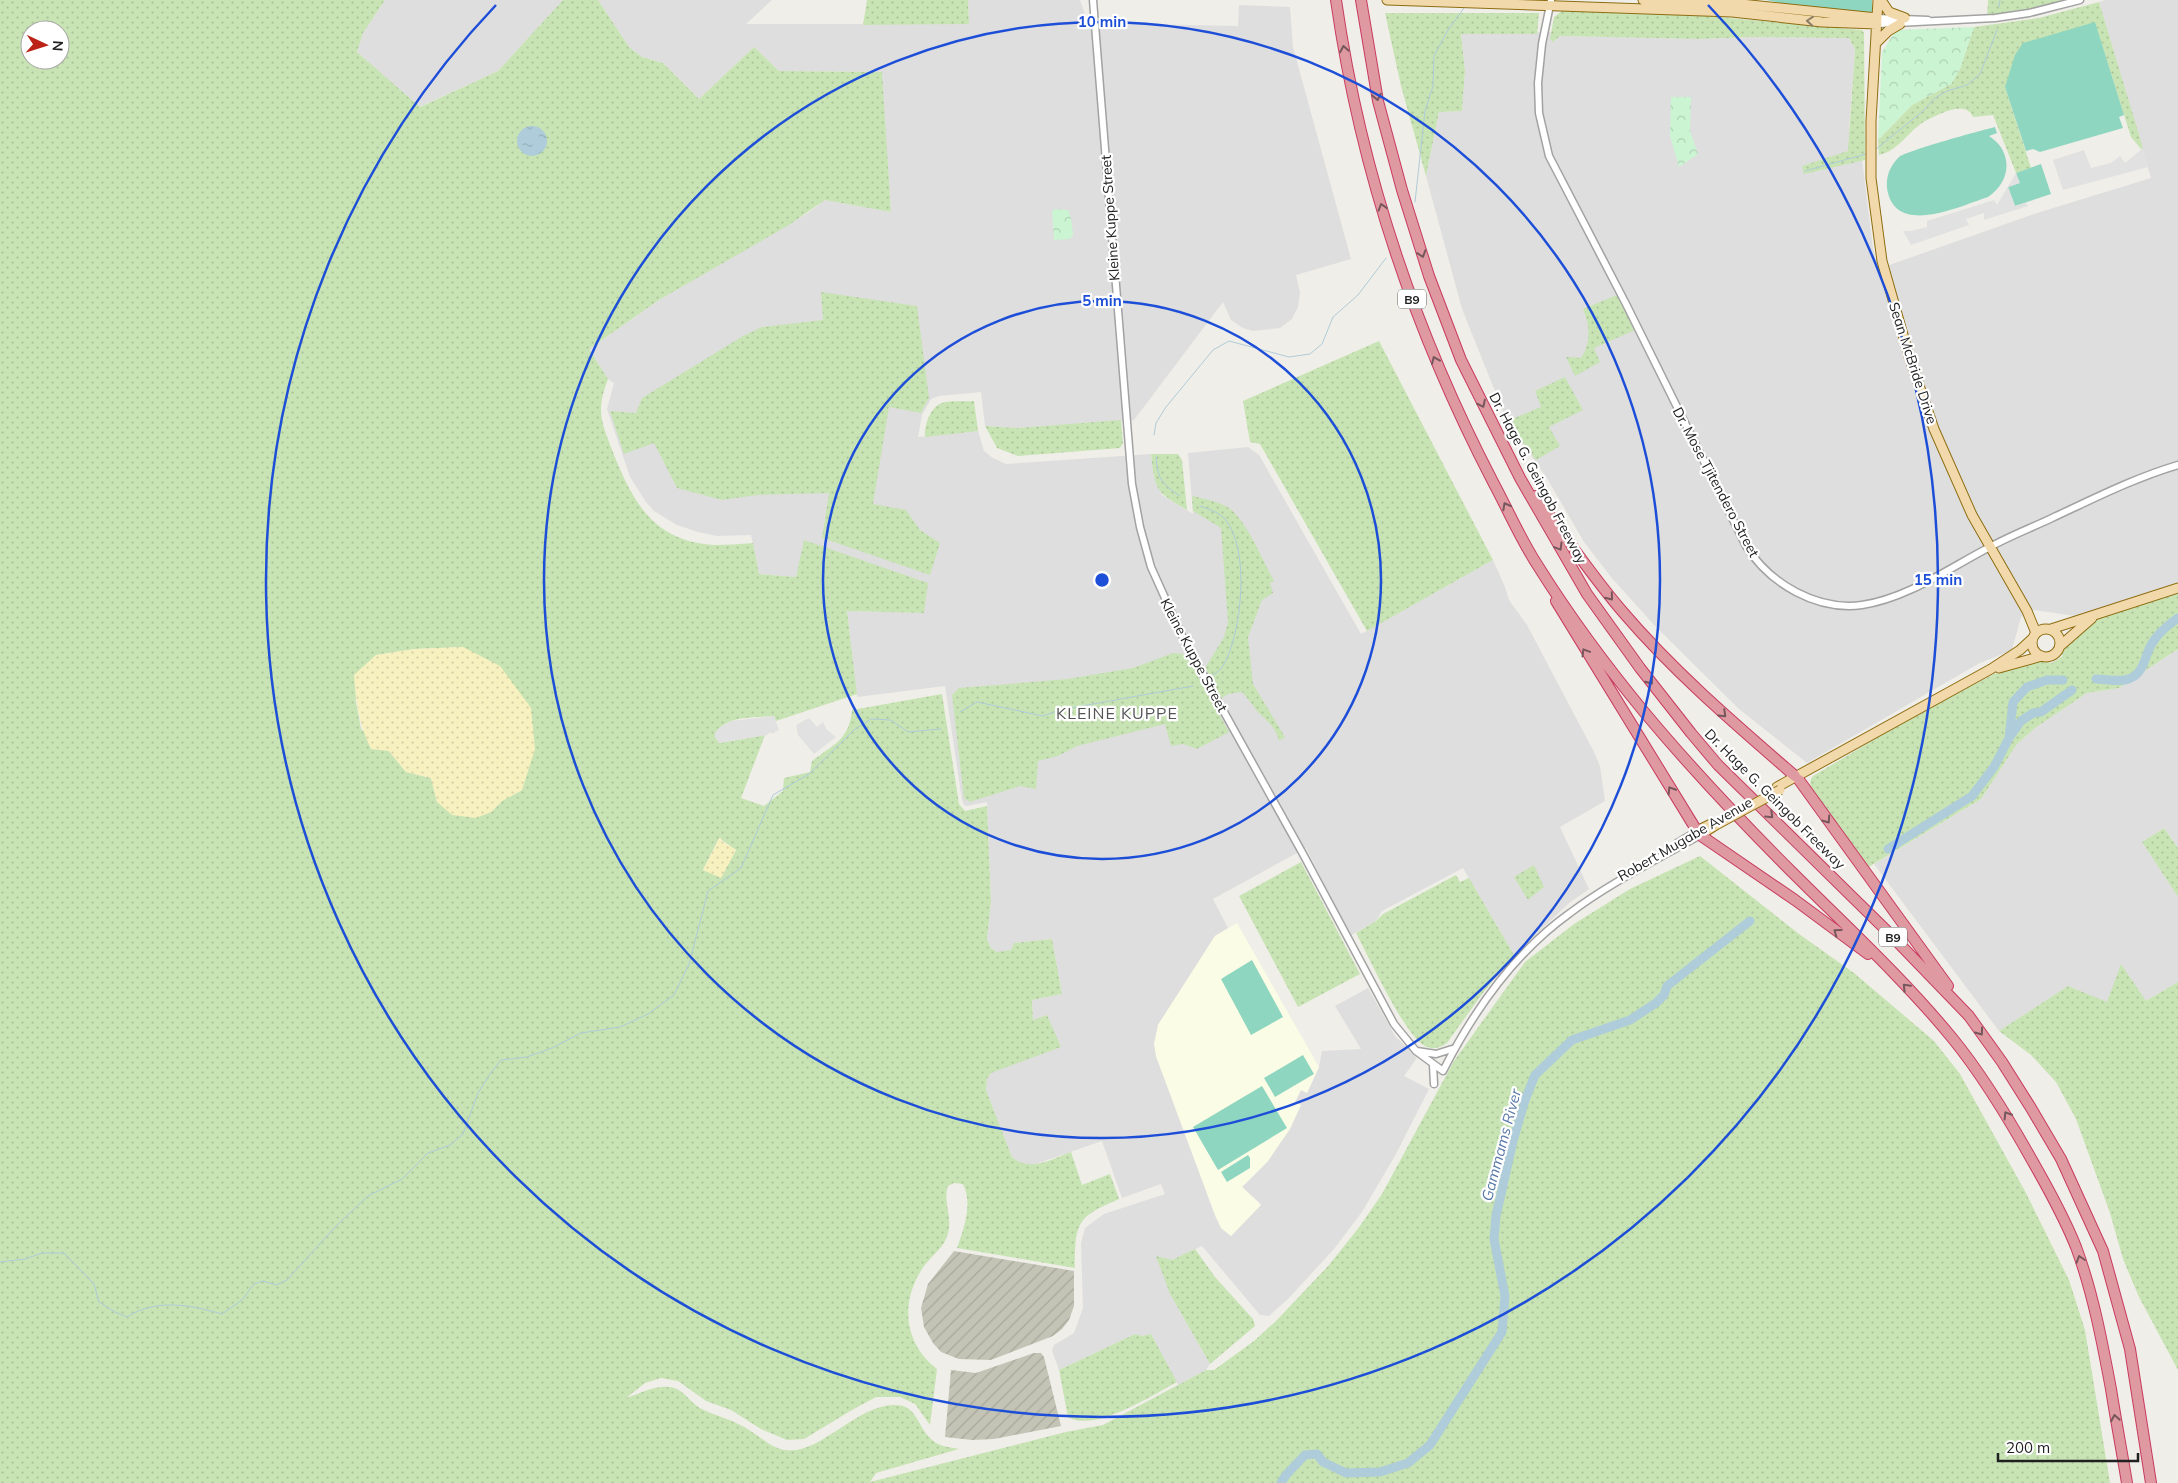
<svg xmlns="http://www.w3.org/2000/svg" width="2178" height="1483" viewBox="0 0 2178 1483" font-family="Mulish,sans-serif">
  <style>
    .residential { fill: #dfdede }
    .education { fill: #fafce5 }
    .construction { fill: url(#construction-furrows) }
    .grass { fill: url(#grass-dots); fill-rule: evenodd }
    .sand { fill: url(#sand-dots) }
    .park { fill: url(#park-crowns) }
    .pitch { fill: #8fd6c0 }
    .parking { fill: #e1e1e1 }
    .water { fill: url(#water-ripples) }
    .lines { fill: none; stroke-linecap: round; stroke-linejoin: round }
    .stream { stroke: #aeccd9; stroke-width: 1 }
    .river { stroke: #aeccd9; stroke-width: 9 }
    .minor-casing { stroke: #a2a2a2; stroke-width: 9 }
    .major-casing { stroke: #8d6d11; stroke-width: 11 }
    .highway-casing { stroke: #c93b60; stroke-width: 12 }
    .minor { stroke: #fff; stroke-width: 6 }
    .major { stroke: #f2d9ab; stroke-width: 9 }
    .highway { stroke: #de99a1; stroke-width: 10 }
    .major-bridge-casing { stroke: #8d6d11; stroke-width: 11; stroke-linecap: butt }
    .major-bridge { stroke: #f2d9ab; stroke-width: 9 }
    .oneway { stroke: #8a7d66 }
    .oneway2 { stroke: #76575b }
    .ring { fill: none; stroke: #1d4ed8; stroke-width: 2.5 }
    .labels { text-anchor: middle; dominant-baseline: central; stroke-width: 4.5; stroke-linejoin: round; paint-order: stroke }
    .shield { fill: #fff; stroke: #646464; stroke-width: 1 }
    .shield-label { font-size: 12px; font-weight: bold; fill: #212121 }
    .street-label { font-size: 14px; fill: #212121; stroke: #fff }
    .water-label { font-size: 15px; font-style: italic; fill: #5778a7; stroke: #fff }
    .quarter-label { font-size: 16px; letter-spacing: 1px; fill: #545454; stroke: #fff }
    .centre { fill: #1d4ed8; stroke: #fff; stroke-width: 2.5 }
    .ring-label { font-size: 15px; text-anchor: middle; font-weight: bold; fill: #1d4ed8; stroke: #fff; stroke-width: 4.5; stroke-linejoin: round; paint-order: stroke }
  </style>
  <defs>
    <pattern id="construction-furrows" width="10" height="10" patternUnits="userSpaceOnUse" patternTransform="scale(1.25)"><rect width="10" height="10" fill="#c3c4b5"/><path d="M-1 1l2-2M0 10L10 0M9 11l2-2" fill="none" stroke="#a7a89b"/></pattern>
    <pattern id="grass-dots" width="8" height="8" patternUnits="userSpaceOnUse" patternTransform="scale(1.25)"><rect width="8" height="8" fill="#c8e4b4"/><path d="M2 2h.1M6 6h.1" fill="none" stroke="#acc39a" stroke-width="1.8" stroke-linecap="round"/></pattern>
    <pattern id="sand-dots" width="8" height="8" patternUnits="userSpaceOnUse" patternTransform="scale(1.25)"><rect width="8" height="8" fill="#f7f0bf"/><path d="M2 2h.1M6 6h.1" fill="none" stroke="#d3cea4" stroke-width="1.8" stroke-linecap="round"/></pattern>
    <pattern id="park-crowns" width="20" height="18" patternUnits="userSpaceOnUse" patternTransform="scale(1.25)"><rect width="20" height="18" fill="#cbf4d2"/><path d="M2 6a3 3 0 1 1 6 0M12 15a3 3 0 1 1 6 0" fill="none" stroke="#aed1b4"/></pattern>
    <pattern id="water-ripples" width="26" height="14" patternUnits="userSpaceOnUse" patternTransform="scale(1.25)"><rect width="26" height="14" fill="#aeccd9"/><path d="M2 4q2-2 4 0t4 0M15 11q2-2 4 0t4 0" fill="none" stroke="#95afba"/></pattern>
  </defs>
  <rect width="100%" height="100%" fill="#f0eee8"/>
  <path class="residential" d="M385,0H563L498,71L419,107L357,52L363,33Z
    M598,0H772L746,24H969L968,0H1080L1088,23L1238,26L1239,5L1290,7L1293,47L1351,259L1296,275L1300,293L1298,307L1292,319L1280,328L1253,331L1243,328L1231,320L1223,302L1134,420L1017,428L985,426L981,392L939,396L931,399L922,415L918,437L978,431L984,451L993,458L1006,464L1151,454L1154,477L1162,495L1193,514L1188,453L1248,447L1259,455L1361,634L1493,560L1505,587L1509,600L1527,625L1594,752L1600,766L1605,801L1560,827L1589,889L1569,903L1514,955L1463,868L1382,911L1376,921L1350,936L1306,848L1213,899L1228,928L1215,936L1158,1025L1156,1056L1215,1215L1221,1228L1231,1236L1261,1204L1242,1187L1268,1161L1301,1105L1295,1102L1301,1090L1307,1093L1319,1067L1322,1051L1361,1049L1335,1006L1368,988L1395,1036L1417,1058L1404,1076L1429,1089L1396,1154L1362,1212L1334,1249L1288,1299L1269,1316L1260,1315L1202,1246L1172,1260L1170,1294L1210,1364L1206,1370L1178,1385L1151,1334L1142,1336L1135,1334L1059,1370L1052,1351L1054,1345L1074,1333L1083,1308L1081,1243L1085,1228L1104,1214L1165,1194L1161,1184L1122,1198L1102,1141L1030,1166L1019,1164L1012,1157L986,1090L987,1079L991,1073L998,1069L1061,1047L1033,1021L1032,1000L1062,994L1052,939L1014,943L1011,950L1005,952H997L991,948L987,939L991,901L987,802L967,806L964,805L962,800L945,686L857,697L847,611L924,613L805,541L796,577L759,574L751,535L717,536L698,532L677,525L654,511L646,502L630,477L607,409L614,383L608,379L589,349L659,300L808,213L825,200L891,212L881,72L779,71L754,47L699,99L663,63L642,57L629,47Z
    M2105,0H2178V582L2076,616L2034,610L2021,617L2012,650L1978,664L1807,763L1739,709L1654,625L1611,577L1584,542L1548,480L1507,421L1462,309L1426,176L1439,112L1462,111L1465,71L1461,34L1552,32L1551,39L1553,42L1560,36L1700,39L1750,37L1849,38L1855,49L1849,130L1861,151L1873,249L1878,269L2037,213L2151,178L2099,2Z
    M2178,649V848L2164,828L2142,842L2178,897V982L2146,1001L2107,1003L2068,986L1999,1031L1874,864L1981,799L2017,744L2035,728L2087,693L2119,688Z"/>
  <path class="education" d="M1237,923L1319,1067L1307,1093L1301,1090L1295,1102L1301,1105L1290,1129L1268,1161L1242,1187L1261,1205L1231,1236L1221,1228L1215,1215L1156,1056L1154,1044L1158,1025L1215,936Z"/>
  <path class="construction" d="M954,1251L1074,1271V1306L1069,1320L1062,1329L1053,1336L991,1360L959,1359L941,1352L933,1343L924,1327L921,1308L928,1284Z
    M1034,1353H1041L1044,1357L1061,1426L994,1439L972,1440L945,1437L951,1370L976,1373Z"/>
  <path class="grass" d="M0,0H385L363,33L357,52L420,107L498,71L563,0H598L629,47L642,57L663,63L699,99L754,47L779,71L882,72L891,212L825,200L789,225L659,300L589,349L608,379C595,413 602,423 614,455C634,504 655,542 715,545C727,545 740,544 753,543L759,574L796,577L804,540L928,583L924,613L847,611L857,694L776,721L774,716C753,718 728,715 715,733L719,743L765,735L741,798L764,806L783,791L784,778L810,772L812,761C834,744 849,740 852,710L942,694L959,804L965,811L987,806L991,901L987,939L991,948L997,952L1011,950L1014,943L1052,939L1062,994L1032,1000L1033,1020L1047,1015L1061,1047L991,1073L987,1079L986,1090L1012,1157C1030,1173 1051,1159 1071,1152L1082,1185L1110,1174L1119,1199C1077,1217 1075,1222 1075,1268L957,1248C964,1228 973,1204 963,1184L954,1183L948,1186C942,1203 955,1219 946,1239C941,1250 929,1258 922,1269C900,1303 904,1344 937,1369L930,1425L915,1404L900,1397H876L852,1410L804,1439L787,1440L761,1429L731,1410L706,1401L678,1381L661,1378L645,1383L626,1398C641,1393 661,1382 677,1389C687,1394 693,1406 704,1410C719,1417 734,1420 749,1430C759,1436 772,1448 785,1450C819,1456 857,1404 895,1405C916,1405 917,1424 929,1437C937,1446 947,1447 959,1449L876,1473L870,1482L1066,1432L1103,1425L1206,1370H1214L1254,1341L1277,1320L1329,1265L1360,1226L1382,1194L1454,1061L1525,962L1574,924L1630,889L1700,856L1799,934L1854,973L1934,1041L1960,1074L2026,1193L2069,1280L2085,1330L2110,1483H0ZM30,30H60V60H30ZM463,647L522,790L502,801L491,812L437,802L431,778L406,772L389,751L361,729L356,702L355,675L376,655L415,649ZM719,838L736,850L721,877L703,870Z
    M867,0H968L969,24L863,25Z
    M1988,0H2076L1987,19Z
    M2099,2L2143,148L2141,149L2131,137L2095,23L2005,87L2031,168L2016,173L1993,115L1973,117C1966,99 1937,115 1925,121C1908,131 1899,151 1879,155L1878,140L1912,105L1951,84L1960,69L1974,27L2039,18Z
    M1562,11L1707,16L1862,30L1864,33L1865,160L1804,174L1802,166L1848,151L1855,49L1849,38L1750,37L1700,39L1560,36L1553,42L1550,39L1554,17Z
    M1385,13H1539L1537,34H1461L1465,71L1462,111L1439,112L1426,176L1401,86Z
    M821,292L917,306L929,398L921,413L889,407L873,504L906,510L920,530L940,543L930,575L822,538L829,493L757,495L722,500L677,488L654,443L624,454L610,411L636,413L642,398L743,336L762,327L823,320Z
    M1617,295L1635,330L1594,348L1600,362L1575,376L1566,357L1581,358C1591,343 1590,325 1583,309Z
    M1379,341L1493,560L1367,631L1260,444L1250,442L1243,401Z
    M1565,377L1583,410L1549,427L1560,446L1536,460L1507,421L1541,407L1535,391Z
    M974,401L978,431L925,437C924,426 930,407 942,403C951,400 964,402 974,401Z
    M1121,420L1123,443L1120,448L1018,456L997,448L985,426L1017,428Z
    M1178,454L1182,460L1187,510C1156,492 1155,491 1151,454Z
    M1192,496C1205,499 1217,501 1229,508C1247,521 1263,561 1274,581L1270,583L1273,593L1262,600L1248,637L1253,684L1285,737L1279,741C1275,725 1267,722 1257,711C1252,705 1248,698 1242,692L1228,694L1221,699L1205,668L1224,637L1228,622L1221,528L1193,511Z
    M2178,588V649L2119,688L2087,693L2035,728L2017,744L1981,799L1867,868L1814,794C1811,788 1808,782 1813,776L1904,722L1994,674L2024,665L2042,661L2052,663L2063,656L2058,651L2060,646L2096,614Z
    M1173,653L1183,654L1190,662L1229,732L1197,749L1183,744L1171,746L1165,724L1077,746L1058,756L1038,761L1036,789L1020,786L970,802L964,798L952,695L959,688L1068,679L1133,668Z
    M2164,828L2178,848V897L2142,842Z
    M1301,862L1360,974L1298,1007L1239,896Z
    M1534,865L1544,887L1528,900L1514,877Z
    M1456,875L1460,882L1469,878L1514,955L1482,994L1447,1043C1440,1048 1433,1050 1425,1046C1404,1035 1369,957 1356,933L1376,921L1383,914Z
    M2121,964L2146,1001L2178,982V1370L2139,1297L2123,1259L2110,1213L2076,1119L2056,1082L2031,1055L1999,1031L2068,986L2107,1002Z
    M1195,1249L1215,1277L1253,1319L1255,1326L1210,1364L1170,1294L1156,1256L1172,1260Z
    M1135,1334L1142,1336L1151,1334L1177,1382C1153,1395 1094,1433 1068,1417L1059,1370Z"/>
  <path class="sand" d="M463,647L500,666L531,708L535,749L522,790L502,801L491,812L476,818L452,815L437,802L431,778L406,772L389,751L371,749C359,725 356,702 354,675L376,655L415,649Z
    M720,837L722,841L736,850L721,878L703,870Z"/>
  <path class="park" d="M1974,27L1960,69L1951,84L1912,105L1878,140L1882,52L1896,30Z
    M1671,97H1691L1690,131L1698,154L1679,167L1670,136Z
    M1055,209L1068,210L1071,218L1073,235L1070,239L1054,240L1052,211Z"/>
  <path class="pitch" d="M1766,0H1872V13L1826,12Z
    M2095,22L2124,115L2119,117L2123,128L2040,152L2033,149L2026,151L2005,87L2015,55L2023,43Z
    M1995,127L1997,133L1989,136C2013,151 2012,181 1988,197C1960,206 1894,238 1887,188C1886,176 1890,166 1899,157C1909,150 1979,131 1995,127Z
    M2041,164L2051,194L2015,206L2008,187L2019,183L2016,173Z
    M1252,960L1283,1017L1251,1035L1221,979Z
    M1303,1055L1314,1074L1275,1097L1264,1078Z
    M1262,1086L1287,1128L1218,1170L1193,1127Z
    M1248,1155L1250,1158V1168L1227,1182L1221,1172Z"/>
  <path class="parking" d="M2143,148L2148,167L2063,190L2053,160L2084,150L2091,168L2111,163L2120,156L2125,163Z
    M2016,173L2020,183L2008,187L2015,206L2026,203L2028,206L1984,220V213L1966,219L1969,225L1911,245L1903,231H1911L1927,227V221L1994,200L1997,205Z
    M774,716L779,730L772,734L770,732L767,735L719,743L715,737V733L719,728L731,721Z
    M809,718L817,727L823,722L827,730L836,737L814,754L798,735L796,725Z"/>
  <path class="water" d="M517 141a15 15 0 1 1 30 0a15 15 0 1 1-30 0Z"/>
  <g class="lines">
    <path class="stream" d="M1999,7L2000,0
      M1875,150L1923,111L1935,98L1947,91L1967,85L1980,74L1997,30
      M1805,171L1866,154
      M1415,202L1425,111L1433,86L1434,56L1448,30L1464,8
      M1154,435L1156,423L1166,407L1213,350L1229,341L1289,357L1310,354L1322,344L1333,317L1358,295L1386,258
      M1156,457C1158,480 1161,483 1180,496
      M1200,506C1208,509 1218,512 1224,518C1251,547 1242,634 1223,666C1221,670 1215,673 1212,676
      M960,712L977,702L1043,716L1060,710L1193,686
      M0,1262L25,1259L42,1253H64L94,1284L99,1302L115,1312L127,1317C157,1298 190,1305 222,1314L242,1300L254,1284L263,1281L276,1285L287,1280L336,1226L368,1196L402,1179L428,1153L450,1145L463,1134L478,1093L490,1074L501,1060L527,1057L552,1048L581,1033L620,1027L648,1014L674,995L689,964L708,891L741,868L773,795L809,774L854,730L871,719L891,720L908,732L941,729"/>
    <path class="river" d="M2096,679C2106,679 2121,683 2131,678C2144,672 2145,656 2151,645C2157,634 2168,625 2178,618
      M2009,738L2021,721L2033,713L2041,712L2072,690
      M1888,849L1972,796L1994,767L2009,738L2013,702L2027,687L2047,680H2063
      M1281,1483L1286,1475L1305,1455L1317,1454L1323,1462L1346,1473L1380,1472L1408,1463L1430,1445L1502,1332L1505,1296L1494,1239L1496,1216L1513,1141L1525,1100L1535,1075L1572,1040L1630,1020L1656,1003L1664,995L1667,986L1750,921"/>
    <g class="minor-casing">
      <path id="minor" d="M1093,0L1132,484L1140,527L1151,567L1184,640L1303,854L1394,1024L1416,1051L1443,1071C1474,1010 1514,953 1570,913C1610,883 1656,860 1700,835
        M1551,0L1542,44L1538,83L1539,113L1549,156L1626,304L1746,546C1770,584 1817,611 1862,605C1908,598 1949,568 1990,547C2010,536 2031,528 2052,518C2093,499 2134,478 2178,465
        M1877,18L1928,20
        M1877,24L1995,18L2029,13L2080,0
        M1677,843L1697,831
        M1417,1051L1436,1054L1452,1049
        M1433,1065L1434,1084"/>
    </g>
    <g class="major-casing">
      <path id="major" d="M1387,0L1732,12L1822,22L1877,24
        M1643,0L1731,3L1877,18
        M1878,0L1871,121V178L1882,261L1909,356L1934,429L1972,515L2027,611L2036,633
        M1881,0L1889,12L1905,18
        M1876,43L1888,31L1900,24
        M2032 643a14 14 0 1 1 28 0a14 14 0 1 1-28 0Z
        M2051,629L2178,588
        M2060,646L2092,618
        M1999,668L2042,656
        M1777,787L1991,669L2020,650L2033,638
        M1713,823L1697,831L1700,835L1714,826"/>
    </g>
    <g class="highway-casing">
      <path id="highway" d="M1336,0C1360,168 1415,332 1493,482C1508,510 1521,540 1538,566C1570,617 1607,667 1645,713C1691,768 1740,820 1791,871C1846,926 1904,979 1953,1039C1984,1077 2009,1119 2033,1162C2049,1190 2064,1217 2076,1247C2093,1293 2102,1341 2111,1389C2116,1421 2122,1452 2127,1483
        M1361,0L1378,101L1402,190L1429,276L1461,360L1520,478L1587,594L1640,668L1691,733L1718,765L1887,931L1969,1016L2002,1062L2031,1108L2061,1159L2103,1251L2130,1349L2151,1483
        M1536,496C1564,535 1591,575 1622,611C1674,672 1735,724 1795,776
        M1556,601L1697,831
        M1799,780L1948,986
        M1700,835L1795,900L1868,954"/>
    </g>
    <use href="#minor" class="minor"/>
    <use href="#major" class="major"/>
    <use href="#highway" class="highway"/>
    <g class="major-bridge-casing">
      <path id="major-bridge" d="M1714,826L1780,790"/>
    </g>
    <use href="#major-bridge" class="major-bridge"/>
  </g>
  <defs><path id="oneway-chevron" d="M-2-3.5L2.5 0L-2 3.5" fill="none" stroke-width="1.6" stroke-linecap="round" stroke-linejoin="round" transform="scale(1.25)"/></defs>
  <use class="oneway" href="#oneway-chevron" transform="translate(1810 21) rotate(-175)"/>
  <g class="oneway2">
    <use href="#oneway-chevron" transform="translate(1344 49) rotate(-100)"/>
    <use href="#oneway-chevron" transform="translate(1377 97) rotate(79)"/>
    <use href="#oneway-chevron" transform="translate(1382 207) rotate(-107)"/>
    <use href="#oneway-chevron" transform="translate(1422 254) rotate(72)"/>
    <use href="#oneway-chevron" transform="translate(1435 360) rotate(-113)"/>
    <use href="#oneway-chevron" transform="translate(1482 404) rotate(64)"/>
    <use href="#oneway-chevron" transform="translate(1506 506) rotate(-118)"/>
    <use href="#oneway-chevron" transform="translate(1559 547) rotate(59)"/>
    <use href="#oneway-chevron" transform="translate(1610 597) rotate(51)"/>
    <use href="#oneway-chevron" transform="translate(1585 652) rotate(-121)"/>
    <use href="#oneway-chevron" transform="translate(1650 681) rotate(52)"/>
    <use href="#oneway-chevron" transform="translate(1723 714) rotate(44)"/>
    <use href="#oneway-chevron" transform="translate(1671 790) rotate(-122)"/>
    <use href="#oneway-chevron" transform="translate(1770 815) rotate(44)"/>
    <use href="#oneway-chevron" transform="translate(1827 820) rotate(55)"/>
    <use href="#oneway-chevron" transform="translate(1837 932) rotate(-144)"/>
    <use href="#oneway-chevron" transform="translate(1906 987) rotate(-134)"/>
    <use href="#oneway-chevron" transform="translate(1980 1032) rotate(54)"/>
    <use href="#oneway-chevron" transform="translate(2007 1115) rotate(-122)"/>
    <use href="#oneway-chevron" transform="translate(2080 1259) rotate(-108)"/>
    <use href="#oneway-chevron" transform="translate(2115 1418) rotate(-100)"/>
  </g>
  <g class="ring">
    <circle cx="1102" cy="580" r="279"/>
    <circle cx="1102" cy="580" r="558"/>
    <path d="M1708 5A836 836 0 1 1 496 5"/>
  </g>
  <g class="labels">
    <g class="shield">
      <rect x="1398" y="289.5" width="28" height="19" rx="4"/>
      <rect x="1879" y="927.5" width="28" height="19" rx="4"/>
    </g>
    <g class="shield-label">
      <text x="1412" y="299">B9</text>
      <text x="1893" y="937">B9</text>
    </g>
    <g class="street-label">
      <text transform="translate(1110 218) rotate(-94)">Kleine Kuppe Street</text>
      <text transform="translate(1913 363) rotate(72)">Sean McBride Drive</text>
      <text transform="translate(1538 478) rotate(62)">Dr. Hage G. Geingob Freeway</text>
      <text transform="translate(1716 482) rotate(62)">Dr. Mose Tjitendero Street</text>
      <text transform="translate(1194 655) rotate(62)">Kleine Kuppe Street</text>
      <text transform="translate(1775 799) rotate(45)">Dr. Hage G. Geingob Freeway</text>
      <text transform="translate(1685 839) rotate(-30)">Robert Mugabe Avenue</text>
    </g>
    <g class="water-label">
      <text transform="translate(1501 1145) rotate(-75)">Gammams River</text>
    </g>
    <g class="quarter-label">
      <text x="1117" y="713">KLEINE KUPPE</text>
    </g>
  </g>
  <circle cx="1102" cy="580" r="8" class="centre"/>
  <g class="ring-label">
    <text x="1102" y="27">10 min</text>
    <text x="1102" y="306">5 min</text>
    <text x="1938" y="585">15 min</text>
  </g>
  <g transform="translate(45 45) rotate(94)"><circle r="24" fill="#ffffff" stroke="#a6a6a6"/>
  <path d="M0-4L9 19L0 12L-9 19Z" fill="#bb2316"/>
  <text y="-8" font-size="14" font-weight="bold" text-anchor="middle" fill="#212121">N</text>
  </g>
  <path d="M1998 1453v8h140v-8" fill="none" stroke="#212121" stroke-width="2.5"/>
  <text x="2006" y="1453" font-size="15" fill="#212121" stroke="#ffffff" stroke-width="4" paint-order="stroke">200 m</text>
</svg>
